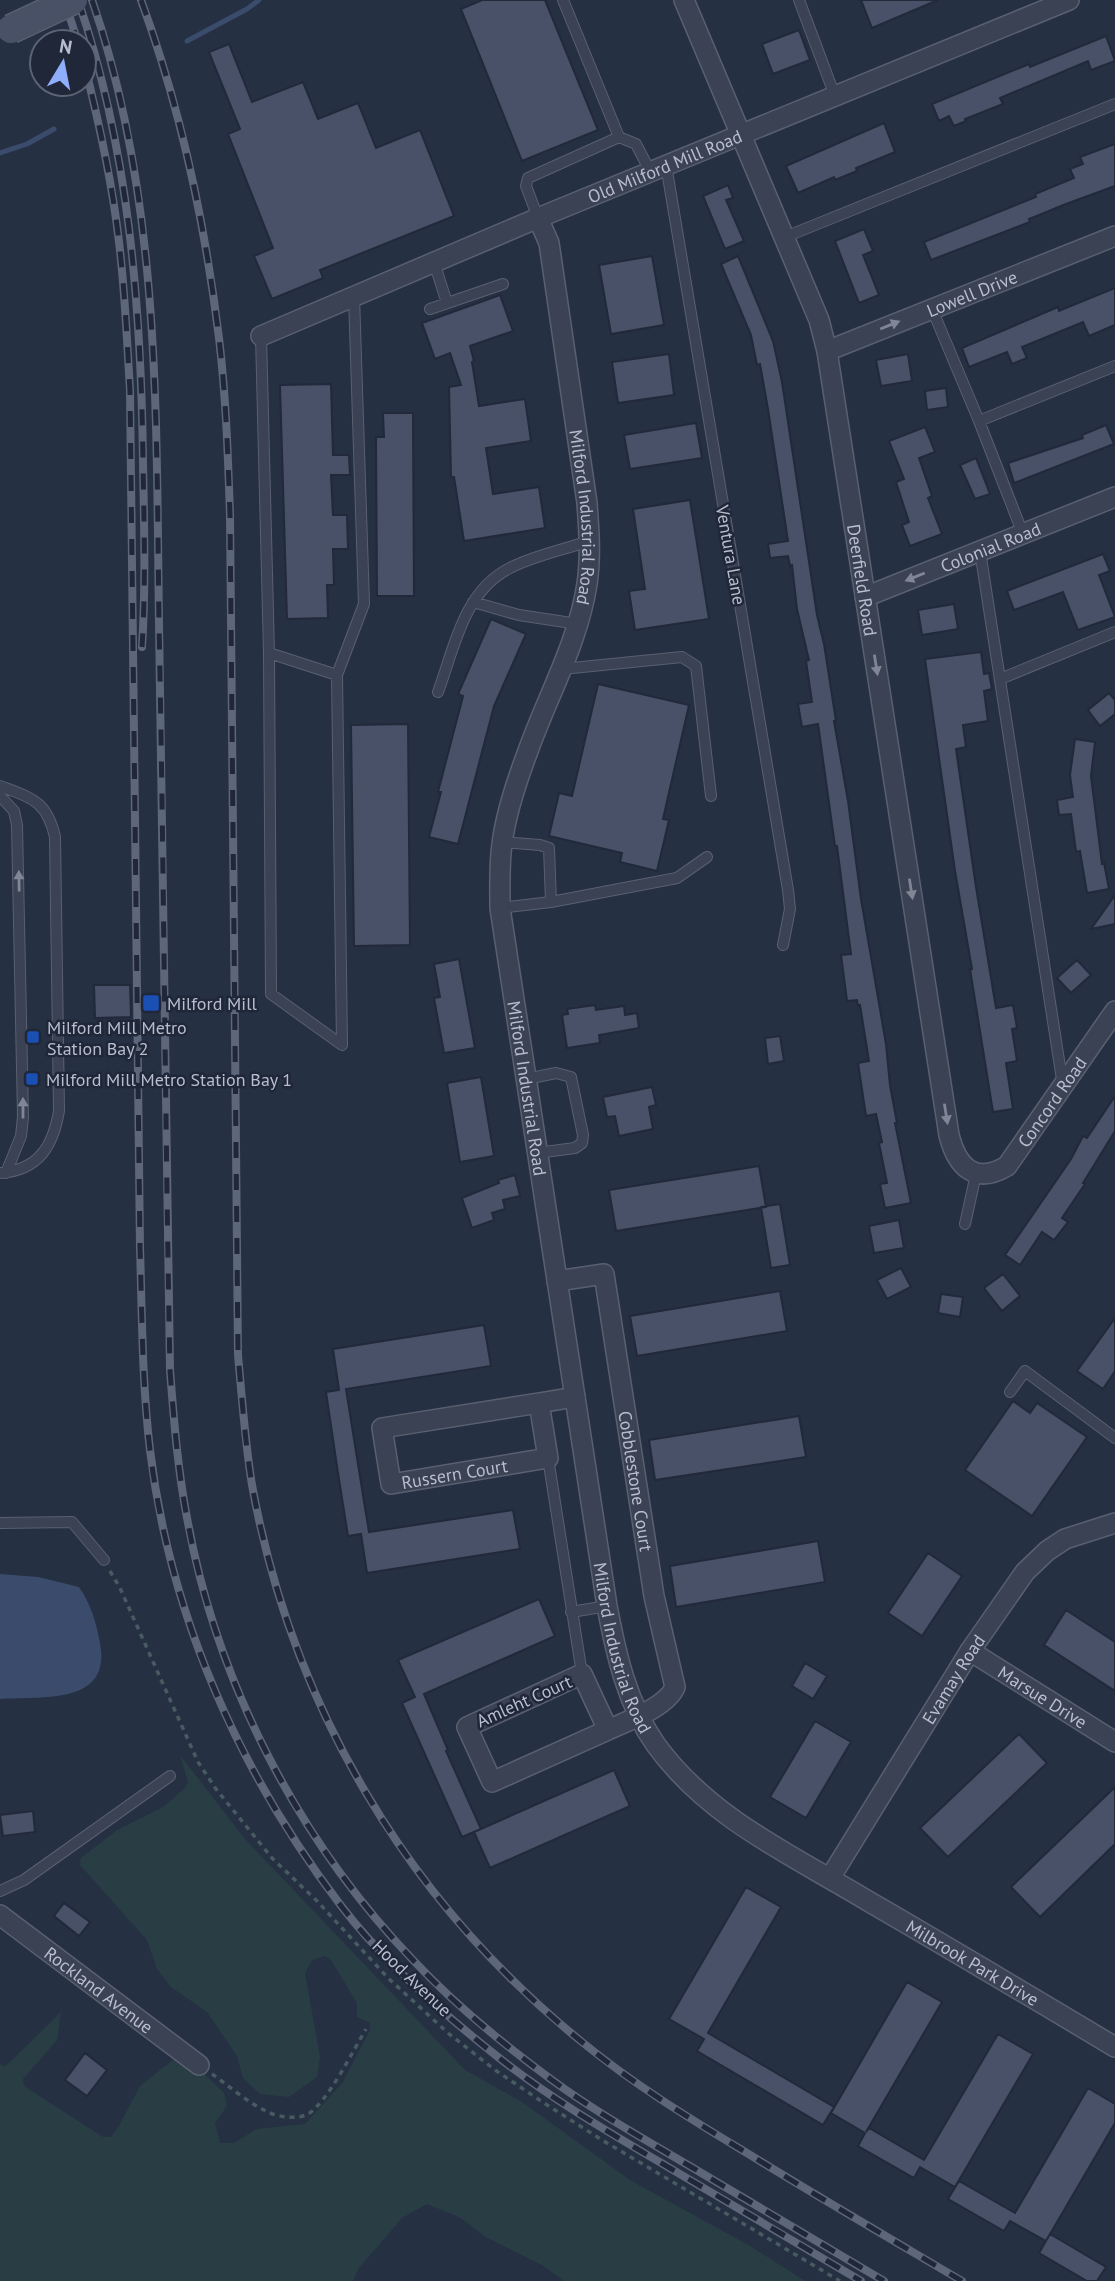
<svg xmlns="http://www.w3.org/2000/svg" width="1115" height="2281" viewBox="0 0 1115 2281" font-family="'PT Sans',sans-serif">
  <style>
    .green { fill: #283e44 }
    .water { fill: #3b4b6c }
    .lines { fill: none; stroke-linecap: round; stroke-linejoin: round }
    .stream { stroke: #3b4b6c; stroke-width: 5 }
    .building { fill: #485168; stroke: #21293a; stroke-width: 2 }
    .service-casing { stroke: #596070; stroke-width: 12 }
    .minor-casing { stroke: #596070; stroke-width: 22 }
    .path { stroke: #475b61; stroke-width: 3.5; stroke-dasharray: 5 5; stroke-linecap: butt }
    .service { stroke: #3b4253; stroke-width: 10 }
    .minor { stroke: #3b4253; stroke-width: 19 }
    .rail-casing { stroke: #5d667a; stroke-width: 8 }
    .rail { stroke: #1f2738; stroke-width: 5; stroke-dasharray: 16; stroke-linecap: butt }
    .secondary-bridge-casing { stroke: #596070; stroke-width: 31; stroke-linecap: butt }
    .secondary-bridge { stroke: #485166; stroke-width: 28 }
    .oneway { fill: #808696 }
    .transit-dot { fill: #1a4fb4; stroke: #1f2738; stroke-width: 2.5 }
    .labels { text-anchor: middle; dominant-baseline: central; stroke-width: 5; stroke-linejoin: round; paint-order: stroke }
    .street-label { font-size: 18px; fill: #b8becd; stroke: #1f2738 }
    .poi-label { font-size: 18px; fill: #b8becd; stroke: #1f2738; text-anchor: start }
  </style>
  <rect width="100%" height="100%" fill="#263043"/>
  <path class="green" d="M180,1755L245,1839L465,2070L522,2102L630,2180L752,2247L805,2281H564L542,2265L484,2236L461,2218L427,2204L402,2218L359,2268L353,2281H0V2064L5,2067L61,2012L57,2040L23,2079L24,2086L103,2137H111L119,2126L140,2086L174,2059L195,2065L224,2093L227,2106L215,2123L220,2143H234L257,2129L305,2124L343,2082L370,2030V2023L357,2017V2003L331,1960L324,1956L312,1960L305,1973L320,2057L317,2077L289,2097L260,2094L243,2078L237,2056L207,2012L171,1987L157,1969L147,1940L80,1865L81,1858L117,1830L163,1807L185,1788L188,1782Z"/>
  <path class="water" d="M0,1574L38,1577L79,1587C91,1604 96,1622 100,1643C112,1706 41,1696 0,1699Z"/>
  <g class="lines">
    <path class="stream" d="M187,41L247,9L259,0
      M0,153L27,144L54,129"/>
  </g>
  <path class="building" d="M482,0H545L598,130L522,161L461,9Z
    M861,0H938L872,28Z
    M799,30L810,60L773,74L762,44Z
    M1106,36L1115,61L1091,70L1088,61L1000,98L1003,104L965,119L966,121L954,126L949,116L939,121L932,104L1029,64L1030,67Z
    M229,44L252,102L303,82L318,119L358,103L376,148L420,130L454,216L320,270L323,278L272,299L254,256L273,248L228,134L240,129L209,52Z
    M884,123L895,152L856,168L857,171L835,180L834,177L798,193L786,166Z
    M1115,144V186L1066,204L1029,219L1030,222L931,260L924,242L1036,197L1035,194L1074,178L1070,169L1083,164L1080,157Z
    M728,185L733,198L726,200L744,241L725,249L703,196Z
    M864,229L873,251L863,255L879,295L859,303L835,241Z
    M652,256L664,325L611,334L599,265Z
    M738,256L773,341L782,382L817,615L824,644L836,721H834L848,801L861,899L886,1044L890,1085L897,1123H895L911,1203L885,1208L880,1184L887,1183L879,1143L882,1142L876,1114L866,1116L858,1063L869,1061L860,1005L858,1006L857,1000L847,1001L841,955L851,954L837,846H835L818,724L802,727L798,704L812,702L806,661L809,660L797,609L792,565L790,566L788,556L770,558L768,544L788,541L768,409L760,364L757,365L751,335L721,264Z
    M1115,288V325L1089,336L1083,322L1022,347L1027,358L1012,364L1007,352L969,367L962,348L1058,307L1059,311Z
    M500,295L513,331L470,346L474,361L472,362L479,406L525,399L531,441L486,448L493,494L539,487L545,528L464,541L454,477H451L449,387L461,385L450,353L435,359L422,323Z
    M669,354L674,395L618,403L612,362Z
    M908,354L912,381L881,386L876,360Z
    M331,384L333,455H349L350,475H331L333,515H347L348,549H333L334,585H327L328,618L287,619L280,385Z
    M946,388L948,407L927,410L925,391Z
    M383,413H413L414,596H377L376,437H384Z
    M696,423L702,458L630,469L624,435Z
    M1106,425L1114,444L1014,483L1008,463L1083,438L1082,435Z
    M925,427L935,452L919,458L932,496L928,498L942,534L910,546L902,525L909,522L896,482L904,479L889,441Z
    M976,458L990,494L975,499L960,465Z
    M690,500L709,619L635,630L629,591L645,589L633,509Z
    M1103,554L1110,571L1099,575L1115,617L1078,630L1063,592L1014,610L1007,591Z
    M954,604L958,629L922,635L918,610Z
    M491,619L526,634L494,706L458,844L429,837L441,792H438L463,696L458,694Z
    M981,652L984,674L989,673L992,689L984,691L988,721L963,725L966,747L956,749L976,887L996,1008L1013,1005L1017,1028L1012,1029L1017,1061L1006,1063L1013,1109L993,1112L970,969H972L955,871L925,659Z
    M598,684L689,705L663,819L669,820L657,871L620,862L622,853L549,836L559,793L572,796Z
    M1109,693L1115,700V714L1100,726L1088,710Z
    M408,724L410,945L354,946L351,725Z
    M1075,739L1095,742L1091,776L1102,864L1104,863L1109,889L1087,893L1080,851L1076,852L1071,814L1059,815L1057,800L1073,797L1070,775Z
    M1115,895V924L1091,929Z
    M459,959L475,1048L444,1053L434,998L440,997L434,964Z
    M1077,960L1091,975L1071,993L1057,978Z
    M94,985H130L131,1017L95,1018Z
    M595,1005L596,1010L624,1006L625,1015L637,1013L639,1028L599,1035L600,1043L567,1048L562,1015L568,1014L567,1009Z
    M780,1036L784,1061L768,1064L765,1038Z
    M481,1077L494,1156L460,1162L447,1083Z
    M652,1087L656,1105L649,1107L653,1129L619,1136L615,1116L607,1117L603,1097Z
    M1115,1096V1131L1083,1183L1085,1184L1062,1218L1068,1222L1054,1240L1042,1232L1020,1265L1005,1255L1071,1159L1083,1136L1087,1138Z
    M759,1166L766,1207L616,1231L609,1190Z
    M515,1175L520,1196L503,1200L505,1209L492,1213L494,1220L472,1228L462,1198L499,1183L498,1180Z
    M780,1204L790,1265L771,1268L761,1207Z
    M899,1220L904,1248L874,1253L869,1226Z
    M901,1268L911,1287L887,1299L877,1280Z
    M1003,1274L1020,1296L1002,1311L984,1288Z
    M780,1291L787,1331L637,1356L630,1316Z
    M941,1294L963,1297L960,1317L938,1313Z
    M1115,1318V1371L1103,1389L1077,1371Z
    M484,1325L491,1366L346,1389L358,1464L369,1532L513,1510L520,1549L367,1573L361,1534L348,1536L338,1473L326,1392L339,1390L333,1349Z
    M1013,1401L1030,1413L1037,1403L1087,1437L1032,1516L965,1470Z
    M799,1416L806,1457L655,1480L649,1440Z
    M818,1541L825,1582L676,1607L670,1566Z
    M928,1553L962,1576L922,1636L888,1613Z
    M539,1599L555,1636L424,1694L448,1750L446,1751L481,1829L462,1837L402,1703L415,1697L398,1660Z
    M1066,1610L1115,1642V1691L1044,1645Z
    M805,1663L827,1676L813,1699L792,1686Z
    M815,1721L851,1742L806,1818L770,1797Z
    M1019,1734L1047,1763L948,1857L920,1828Z
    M614,1770L630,1806L490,1868L474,1832Z
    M1115,1787V1844L1040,1917L1011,1887Z
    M33,1811L35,1832L3,1836L0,1815Z
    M746,1887L781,1907L708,2033L834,2107L823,2125L697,2051L704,2039L669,2019Z
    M64,1903L90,1922L79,1936L54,1916Z
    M907,1982L942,2002L866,2132L869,2128L924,2160L998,2034L1033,2054L955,2187L920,2167L914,2178L858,2146L865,2133L831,2113Z
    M85,2053L107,2070L87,2096L65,2080Z
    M1088,2088L1115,2104V2123L1046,2241L1010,2221L1004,2231L948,2199L959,2181L1015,2213Z
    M1050,2234L1106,2267L1097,2281H1087L1039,2253Z"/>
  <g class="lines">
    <g class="service-casing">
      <path id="service" d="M563,0L619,137
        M799,0L835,96
        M666,165L788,890L790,909L783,945
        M538,218L526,186L528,178L619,137L636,144L650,171
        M785,237L1115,104
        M434,262L447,303
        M430,309L503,284
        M932,309L979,421L1023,534
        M261,336L269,653L337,675
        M979,421L1115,366
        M980,551L1063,1086
        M473,602L519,615L578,624
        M269,653L271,994L342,1045L337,675L364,604L354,296
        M562,669L682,657L696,666L711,796
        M1000,679L1115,632
        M438,692C454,649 463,593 508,569C532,556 563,550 589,541
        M0,786C32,798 47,801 55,837L59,1111C53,1146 39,1170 0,1173
        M0,796L14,811L17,825L23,1117L21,1136L6,1173
        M551,902L677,878L707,857
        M500,908L551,902L549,848L540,845L502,842
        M526,1079L556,1073L571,1077L583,1135L582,1143L575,1148L537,1153
        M965,1224L976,1174
        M1010,1392L1025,1371L1115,1438
        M548,1458L582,1674
        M0,1523L72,1522L104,1560
        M571,1612L607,1606
        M0,1891L24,1880L170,1776"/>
    </g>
    <g class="minor-casing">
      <g id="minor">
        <path id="s1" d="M684,0L819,320L827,351L949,1135C957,1167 975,1185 1007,1166L1115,1011"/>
        <path id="s2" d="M538,218L549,243L587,503C589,530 591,557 587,584C578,643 548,695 528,751C517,780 506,812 502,844C499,865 500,886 500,908L607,1606C616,1654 627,1704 656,1745C710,1819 792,1855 868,1901C951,1949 1033,1998 1115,2047"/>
        <path id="s3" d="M261,336L538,218L1069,0"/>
        <path id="s4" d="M827,351L1115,236"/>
        <path id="s5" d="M865,597L1115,497"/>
        <path id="s6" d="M557,1281L604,1274L654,1596L675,1687C667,1707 627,1721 608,1730L582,1674L467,1727L492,1782L608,1730"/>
        <path id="s7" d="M539,1403L382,1428L391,1484L548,1458L539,1403L575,1397"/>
        <path id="s8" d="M970,1651L1115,1742"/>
        <path id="s9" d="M830,1878L970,1651L1025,1572L1047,1551L1065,1539L1115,1523"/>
        <path id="s10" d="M0,1915L199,2065"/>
      </g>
    </g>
    <path class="path" d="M110,1571L120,1588L198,1762L216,1789L272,1858L317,1901L388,1978L448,2033L495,2070L544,2103L602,2140L840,2281
      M212,2074C229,2086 247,2102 266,2111C277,2117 296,2120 308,2114C327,2103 354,2049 366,2029"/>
    <use href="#service" class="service"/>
    <use href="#minor" class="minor"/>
    <g class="rail-casing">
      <path id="rail" d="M64,0L78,42
        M78,0C129,149 141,304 143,461C144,523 146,585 142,647
        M92,0C161,200 156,414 159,623C164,872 165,1121 170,1370C174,1422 178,1473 188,1523C218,1685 299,1841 413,1960C455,2005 503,2044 552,2080C597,2113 646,2140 693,2168C757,2206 820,2243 884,2281
        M141,0C181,109 205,224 219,338C226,397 228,456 230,515L238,1355C242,1398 245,1442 252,1485C292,1706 407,1901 582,2042C632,2083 687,2117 742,2150C815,2195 889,2238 962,2281
        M84,63C99,122 112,181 119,242C125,291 127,341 130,391L140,1247C142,1314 142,1383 150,1450C170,1617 240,1774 342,1907C385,1963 442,2013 498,2057C551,2099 610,2133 668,2167C733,2205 797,2243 861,2281"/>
    </g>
    <use href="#rail" class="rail"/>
    <g class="secondary-bridge-casing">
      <path id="secondary-bridge" d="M11,29L73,0"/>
    </g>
    <use href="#secondary-bridge" class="secondary-bridge"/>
  </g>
  <defs><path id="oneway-solid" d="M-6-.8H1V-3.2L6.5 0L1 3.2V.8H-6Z" transform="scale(1.75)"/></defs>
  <g class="oneway">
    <use href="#oneway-solid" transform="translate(890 325) rotate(-22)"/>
    <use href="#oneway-solid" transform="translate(915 577) rotate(158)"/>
    <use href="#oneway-solid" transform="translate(876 665) rotate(81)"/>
    <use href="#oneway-solid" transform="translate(19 881) rotate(-91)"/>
    <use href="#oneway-solid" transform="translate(911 889) rotate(81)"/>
    <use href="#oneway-solid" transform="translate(23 1108) rotate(-90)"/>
    <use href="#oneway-solid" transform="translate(946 1114) rotate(81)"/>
  </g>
  <g class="transit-dot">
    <rect x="142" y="994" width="18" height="18" rx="3.5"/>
    <rect x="26" y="1030" width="14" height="14" rx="3.5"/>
    <rect x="25" y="1072" width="14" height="14" rx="3.5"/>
  </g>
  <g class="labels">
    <g class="street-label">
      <text stroke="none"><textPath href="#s3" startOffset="438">Old Milford Mill Road</textPath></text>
      <text stroke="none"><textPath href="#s4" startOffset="156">Lowell Drive</textPath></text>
      <text stroke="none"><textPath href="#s2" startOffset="304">Milford Industrial Road</textPath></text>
      <text stroke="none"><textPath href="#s5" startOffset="135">Colonial Road</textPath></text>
      <text transform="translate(731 555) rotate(80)">Ventura Lane</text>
      <text stroke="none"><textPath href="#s1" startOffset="611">Deerfield Road</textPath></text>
      <text stroke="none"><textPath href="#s2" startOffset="892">Milford Industrial Road</textPath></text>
      <text stroke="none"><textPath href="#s1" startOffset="1332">Concord Road</textPath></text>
      <text stroke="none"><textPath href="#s7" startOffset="280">Russern Court</textPath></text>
      <text stroke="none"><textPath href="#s6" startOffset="257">Cobblestone Court</textPath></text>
      <text stroke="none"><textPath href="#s2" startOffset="1460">Milford Industrial Road</textPath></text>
      <text stroke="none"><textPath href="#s9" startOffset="234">Evamay Road</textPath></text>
      <text stroke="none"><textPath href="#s8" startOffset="86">Marsue Drive</textPath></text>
      <text transform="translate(524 1701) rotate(-24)">Amleht Court</text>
      <text stroke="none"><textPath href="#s2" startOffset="1951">Milbrook Park Drive</textPath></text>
      <text transform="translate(412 1978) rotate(44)">Hood Avenue</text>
      <text stroke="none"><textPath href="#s10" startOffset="124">Rockland Avenue</textPath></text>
    </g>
    <g class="poi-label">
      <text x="167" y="1003">Milford Mill</text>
      <text x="47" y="1027">Milford Mill Metro<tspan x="47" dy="21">Station Bay 2</tspan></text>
      <text x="46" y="1079">Milford Mill Metro Station Bay 1</text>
    </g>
  </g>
  <g transform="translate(63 63) rotate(10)"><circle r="33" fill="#1f2738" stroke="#5c6374" stroke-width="2"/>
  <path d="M0-5L12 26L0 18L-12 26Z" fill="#8eadfb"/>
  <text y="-10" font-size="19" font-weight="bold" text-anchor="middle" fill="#b8becd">N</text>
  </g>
</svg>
